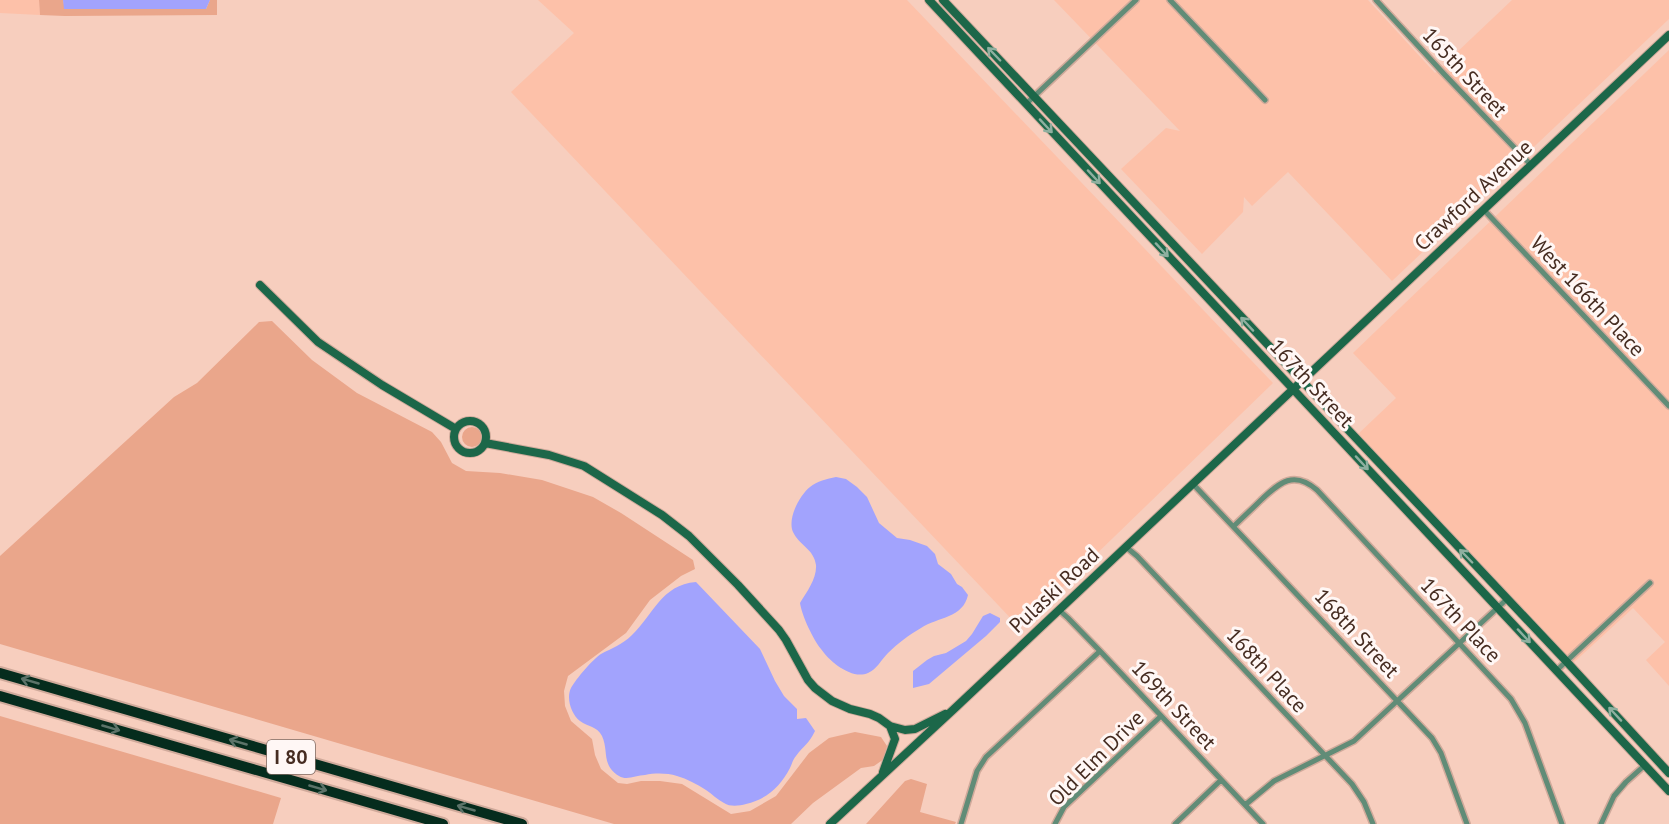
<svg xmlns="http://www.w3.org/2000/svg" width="1669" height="824" viewBox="0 0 1669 824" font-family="'PT Sans',sans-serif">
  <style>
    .built { fill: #fdc1a9 }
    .green { fill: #eaa68b }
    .water { fill: #a2a3fd }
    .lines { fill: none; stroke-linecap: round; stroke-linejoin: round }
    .street-casing { stroke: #d0aa9b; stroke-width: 8 }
    .secondary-casing { stroke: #d0aa9b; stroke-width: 10 }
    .highway-casing { stroke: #d0aa9b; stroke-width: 14 }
    .street { stroke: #618c77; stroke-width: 5 }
    .secondary { stroke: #1c6749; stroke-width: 8 }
    .highway { stroke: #052c1d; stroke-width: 10 }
    .oneway { stroke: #8eaf9f }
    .oneway2 { stroke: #5c7369 }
    .labels { text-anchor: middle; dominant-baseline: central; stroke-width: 6; stroke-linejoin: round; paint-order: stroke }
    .shield { fill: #fff7f5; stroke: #7e6961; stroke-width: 1.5 }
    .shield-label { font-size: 20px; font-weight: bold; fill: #462c21 }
    .street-label { font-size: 21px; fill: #462c21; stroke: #fff7f5 }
  </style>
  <rect width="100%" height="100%" fill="#f7cebe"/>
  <path class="built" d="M0,0H39L40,15L0,13Z
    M538,0H907L1273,383L1020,628L511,92L574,33Z
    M1054,0H1368L1435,73L1512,0H1669V19L1392,281L1288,172L1252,206L1244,197L1243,212L1202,254L1121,169L1166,128L1180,131Z
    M1669,50V686L1646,660L1665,642L1633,608L1571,665L1356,436L1396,398L1353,353Z"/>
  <path class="green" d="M39,0H63L65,9H206L210,0H217V15L65,16L40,15Z
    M272,321L312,360L357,393L432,432L441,442L452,463L466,471L500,473L542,480L593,497L621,513L693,560L695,569L681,576L650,600L626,633L568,676L564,691L565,706L571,721L592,739L595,755L601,769L618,783L627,784L641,781H660L682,784L731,814L750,811L776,796L809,753L829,738L855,732L881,737L887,746L884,759L874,766L861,768L813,803L791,824H614L0,644V556L174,397L197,383L259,322Z
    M462 437a10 10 0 1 1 20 0a10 10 0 1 1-20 0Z
    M0,716L281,798L273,824H0Z
    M911,779L927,784L920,812L956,822L955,824H866L905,781Z"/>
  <path class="water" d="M63,0H210L206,9H64Z
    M836,477L846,479L857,487L867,497L879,523L897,538L910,540L927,546L935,554L938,564L951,574L957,584L962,587L968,595C963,618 938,617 921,628C909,635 897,644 888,653C881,660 877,669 868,673C852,680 830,662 821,649C813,639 802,616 800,603C807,592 817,578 816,565C814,549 799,545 793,532C787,518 800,495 810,487C817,481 827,479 836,477Z
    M696,582L760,649L775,681L784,696L797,709V719L806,718L815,731C809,744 804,745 796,756C793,759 792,764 790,768C780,787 767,799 746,804C739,806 730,807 724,803C718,800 712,794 706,790C697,784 687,779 677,776C667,773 655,773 645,775C636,775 627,781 619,776C601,765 609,751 602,736C597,726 588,727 580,721C571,714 566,698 571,688C576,679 593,659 601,654C612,648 622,645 632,635C654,614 661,585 696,582Z
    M990,613L1000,618V622L986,636L929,684L913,688V671L927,660L934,656L946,653L966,641L972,634L983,616Z"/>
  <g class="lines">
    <g class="street-casing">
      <path id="street" d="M1170,0L1265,100
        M1376,0L1445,75L1531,165
        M1026,104L1136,0
        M1484,210L1669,406
        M1193,484L1432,738L1441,753L1467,824
        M1234,526C1243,517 1252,509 1261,500C1280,482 1294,470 1317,490L1511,699L1525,723L1562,824
        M1126,547L1137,556L1352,784L1364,802L1373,824
        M1059,610L1068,618L1100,651L1263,824
        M1556,671L1650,583
        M1245,805L1274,781L1354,741L1507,599
        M961,824L977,771L986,757L1100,651
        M1055,824L1064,807L1161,716
        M1175,824L1221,780
        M1601,824L1614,796L1626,782L1645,765"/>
    </g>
    <g class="secondary-casing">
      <path id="secondary" d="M929,0L1669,791
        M943,0L1566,661L1669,773
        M260,285L318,342L382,385L456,429
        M454 437a16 16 0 1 1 32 0a16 16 0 1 1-32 0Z
        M485,443L549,455L584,466L662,515L689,536L738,585L779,630L786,640L808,680L815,688L832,701L850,709L870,714L879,718L890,726L905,730L915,729L945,714
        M883,772L895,739L890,726
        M830,824L954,709L1669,35"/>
    </g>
    <g class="highway-casing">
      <path id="highway" d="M0,673L522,824
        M0,696L443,824"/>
    </g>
    <use href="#street" class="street"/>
    <use href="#secondary" class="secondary"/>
    <use href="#highway" class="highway"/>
  </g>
  <defs><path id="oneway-shaft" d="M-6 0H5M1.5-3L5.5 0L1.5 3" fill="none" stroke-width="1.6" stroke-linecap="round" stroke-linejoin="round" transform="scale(1.5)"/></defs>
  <g class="oneway">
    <use href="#oneway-shaft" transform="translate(994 54) rotate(-134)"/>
    <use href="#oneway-shaft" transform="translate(1046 126) rotate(47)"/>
    <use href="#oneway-shaft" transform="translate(1094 177) rotate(47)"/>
    <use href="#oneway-shaft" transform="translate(1162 250) rotate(47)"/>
    <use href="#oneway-shaft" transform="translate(1247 324) rotate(-133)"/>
    <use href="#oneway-shaft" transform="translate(1362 463) rotate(47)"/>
    <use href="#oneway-shaft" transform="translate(1466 556) rotate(-134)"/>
    <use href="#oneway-shaft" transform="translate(1524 636) rotate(47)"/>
    <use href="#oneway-shaft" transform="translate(1615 714) rotate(-133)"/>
  </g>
  <g class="oneway2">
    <use href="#oneway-shaft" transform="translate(30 681) rotate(-164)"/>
    <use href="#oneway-shaft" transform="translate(111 728) rotate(16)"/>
    <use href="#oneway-shaft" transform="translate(238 742) rotate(-164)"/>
    <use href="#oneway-shaft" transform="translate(318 788) rotate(16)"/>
    <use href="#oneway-shaft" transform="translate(466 808) rotate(-164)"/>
  </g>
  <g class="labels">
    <rect class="shield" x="267" y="740" width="48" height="34" rx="4.5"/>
    <g class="shield-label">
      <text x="291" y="757">I 80</text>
    </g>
    <g class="street-label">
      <text transform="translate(1465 72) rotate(47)">165th Street</text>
      <text transform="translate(1473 195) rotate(-43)">Crawford Avenue</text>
      <text transform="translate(1588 296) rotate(47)">West 166th Place</text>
      <text transform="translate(1312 383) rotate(47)">167th Street</text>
      <text transform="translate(1054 590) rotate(-43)">Pulaski Road</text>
      <text transform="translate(1461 620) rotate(47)">167th Place</text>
      <text transform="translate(1357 633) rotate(47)">168th Street</text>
      <text transform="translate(1267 670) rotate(47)">168th Place</text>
      <text transform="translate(1174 705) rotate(47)">169th Street</text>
      <text transform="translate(1096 758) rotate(-45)">Old Elm Drive</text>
    </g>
  </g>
</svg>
